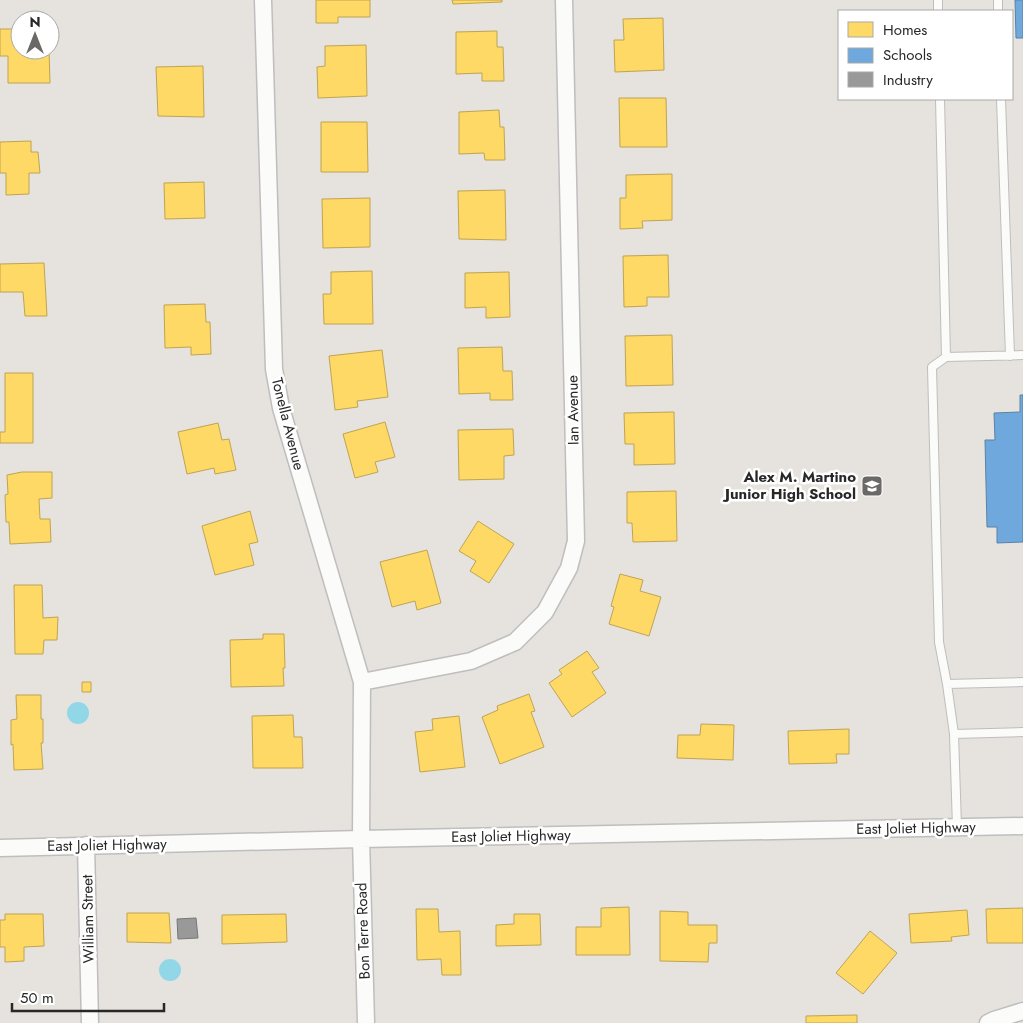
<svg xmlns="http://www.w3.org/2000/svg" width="1023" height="1023" viewBox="0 0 1023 1023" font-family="Jost,sans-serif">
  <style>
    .water { fill: #91d7e8 }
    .homes { fill: #ffd966; stroke: #bea453 }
    .schools { fill: #6fa8dc; stroke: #5a82a6 }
    .industry { fill: #999; stroke: #777 }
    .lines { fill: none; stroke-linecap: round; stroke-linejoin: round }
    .lane-casing { stroke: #bfbebf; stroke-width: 10 }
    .street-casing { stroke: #bfbebf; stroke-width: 19 }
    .lane { stroke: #fbfbfa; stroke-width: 8 }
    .street { stroke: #fbfbfa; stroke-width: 16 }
    .labels { text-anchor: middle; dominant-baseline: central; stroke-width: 5; stroke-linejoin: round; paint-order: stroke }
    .street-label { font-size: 15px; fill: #282828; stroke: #fff }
    .poi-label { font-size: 15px; font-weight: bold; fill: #282828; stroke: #fff; text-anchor: end }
  </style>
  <rect width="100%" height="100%" fill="#e6e2dd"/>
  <path class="water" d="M67 713a11 11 0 1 1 22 0a11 11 0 1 1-22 0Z
    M159 970a11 11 0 1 1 22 0a11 11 0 1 1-22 0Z"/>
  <path class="homes" d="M316,0H370V17H338V23H316Z
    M452,0H502V2L453,4Z
    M663,18L664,70L615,72L614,40H624L623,19Z
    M0,29H20V50H49L50,83H8V56H0Z
    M497,31V47H503L504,81H482V73L456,74V32Z
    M366,45L367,96L318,98L317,67L325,66V46Z
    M203,66L204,117L158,116L156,67Z
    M619,98H666L667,147H620Z
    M499,110L500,127H504L505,160H485L484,153L459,154V112Z
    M321,122H367L368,172H321Z
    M31,141V152H38L40,173H29V194L6,195V173H0V142Z
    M672,174V220L642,221L643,228L620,229V198H626V175Z
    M204,182L205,218L165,219L164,183Z
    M505,190L506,240L459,239L458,191Z
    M370,198V247L323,248L322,199Z
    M668,255L669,297H647V306L624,307L623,256Z
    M44,263L47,316H25L23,292H0V264Z
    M372,271L373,324H324L323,294H331V272Z
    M509,272L510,317L486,318V307L465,308V273Z
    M205,304L206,322H210L211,354L191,355V347L165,348L164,305Z
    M672,335L673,385L626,386L625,336Z
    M502,347L503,371H512L513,400H490V393L459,394L458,348Z
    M382,350L388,397L357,401L358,407L335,410L329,356Z
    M5,373H33V443H0V432H5Z
    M674,412L675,464L634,465V444H625L624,413Z
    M385,422L395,457L375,462L378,472L355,478L343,434Z
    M218,423L222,440L229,439L236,470L215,474L214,468L187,474L178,432Z
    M513,429L514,455L504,456V479L459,480L458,430Z
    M22,472H52V498L39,499L40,519H50L51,542L10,544L9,522H6L5,495L8,494L7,475Z
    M676,491L677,541L633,542L632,523H627V492Z
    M250,511L258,542L249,544L254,565L215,575L202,526Z
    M478,521L514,544L489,583L470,571L476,561L459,551Z
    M427,550L441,603L417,610L415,601L392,607L380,562Z
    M620,574L643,580L640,591L661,597L649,636L609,624L614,607L611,606Z
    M14,585H42L43,618L58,617L57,640H44L43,654H15Z
    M263,634H284L285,668H283L284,686L231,687L230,640L263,639Z
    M587,651L599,668L592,672L606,693L572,717L549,683L562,674L559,670Z
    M82,682H91V692H82Z
    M529,694L535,711L531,712L544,747L500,764L482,717L498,710L497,706Z
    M16,695H41V719H43V743H41L43,769L14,770L13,744L11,745V720L17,719Z
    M293,715L294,737H302L303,768H253L252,716Z
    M459,716L465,767L420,772L415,732L433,730L432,719Z
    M701,724L734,725L733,760L677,758L678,735H700Z
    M849,729V754H836L837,763L789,764L788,731Z
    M629,907L630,955H576V927H601V908Z
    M1023,908V943H987L986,909Z
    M416,909H438L439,932L460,931L461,975H442L441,959L417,960Z
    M967,910L969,935L951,937L952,941L911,943L909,914Z
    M660,911L688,912V925H717V943H709L708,962L660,961Z
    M127,913H169L171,943L127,942Z
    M5,914H43L44,946L24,947V961L5,962V947H0V920H5Z
    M286,914L287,942L222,944V915Z
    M514,914H540L541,945L496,946V925L514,924Z
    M870,931L897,953L863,994L836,973Z
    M857,1015V1023H806V1016Z"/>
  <path class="schools" d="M1015,0H1023V38H1016Z
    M1020,395H1023V542L997,543V527H987L985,440H995L994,413L1020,412Z"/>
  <path class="industry" d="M196,918L198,938L178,939L177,919Z"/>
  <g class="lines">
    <g class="lane-casing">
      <path id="lane" d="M938,0V11
        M998,0V11
        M940,99L946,357
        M1001,99L1010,356
        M1023,355L946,357L932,367L939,642L947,684L1023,682
        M947,684L954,734L957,827
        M954,734L1023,732"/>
    </g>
    <g class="street-casing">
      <path id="street" d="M263,0L274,369L281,408L362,682L361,839L366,1023
        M362,682L471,661L515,642L545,612L569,568L576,541L564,0
        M86,845L90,1023
        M0,848L361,839L1023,826
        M988,1023L994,1020L1023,1011"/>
    </g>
    <use href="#lane" class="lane"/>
    <use href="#street" class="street"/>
  </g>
  <defs>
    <g id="school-square" transform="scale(1.125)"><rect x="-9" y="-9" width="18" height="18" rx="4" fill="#6a6967" stroke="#fff"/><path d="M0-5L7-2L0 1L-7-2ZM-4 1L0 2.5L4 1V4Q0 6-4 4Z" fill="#fff"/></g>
  </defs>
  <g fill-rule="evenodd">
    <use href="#school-square" x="872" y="486"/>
  </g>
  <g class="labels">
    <g class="street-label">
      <text transform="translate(573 410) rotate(-91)">Ian Avenue</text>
      <text transform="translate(288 424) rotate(76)">Tonella Avenue</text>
      <text transform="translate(916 828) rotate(-1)">East Joliet Highway</text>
      <text transform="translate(511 836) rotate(-1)">East Joliet Highway</text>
      <text transform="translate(107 845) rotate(-1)">East Joliet Highway</text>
      <text transform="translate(88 919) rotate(-91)">William Street</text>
      <text transform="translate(363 931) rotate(-92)">Bon Terre Road</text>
    </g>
    <g class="poi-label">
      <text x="856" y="477">Alex M. Martino<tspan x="856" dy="17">Junior High School</tspan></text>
    </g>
  </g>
  <rect x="838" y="10" width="175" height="90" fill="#ffffff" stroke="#a9a9a9"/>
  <rect x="848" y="22" width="25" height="15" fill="#ffd966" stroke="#a9a9a9"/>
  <text x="883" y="35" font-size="15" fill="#282828">Homes</text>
  <rect x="848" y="48" width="25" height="15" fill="#6fa8dc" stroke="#a9a9a9"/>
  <text x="883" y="60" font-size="15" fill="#282828">Schools</text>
  <rect x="848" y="72" width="25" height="15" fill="#999999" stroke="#a9a9a9"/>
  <text x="883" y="85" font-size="15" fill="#282828">Industry</text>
  <g transform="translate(35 35)"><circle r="24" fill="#ffffff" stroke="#a9a9a9"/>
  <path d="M0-4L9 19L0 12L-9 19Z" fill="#6a6967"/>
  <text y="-8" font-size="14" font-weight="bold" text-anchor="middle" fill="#282828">N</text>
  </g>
  <path d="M12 1003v8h152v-8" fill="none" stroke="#282828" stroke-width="2.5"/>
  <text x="20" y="1003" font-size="15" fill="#282828" stroke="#ffffff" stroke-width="4" paint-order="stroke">50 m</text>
</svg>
